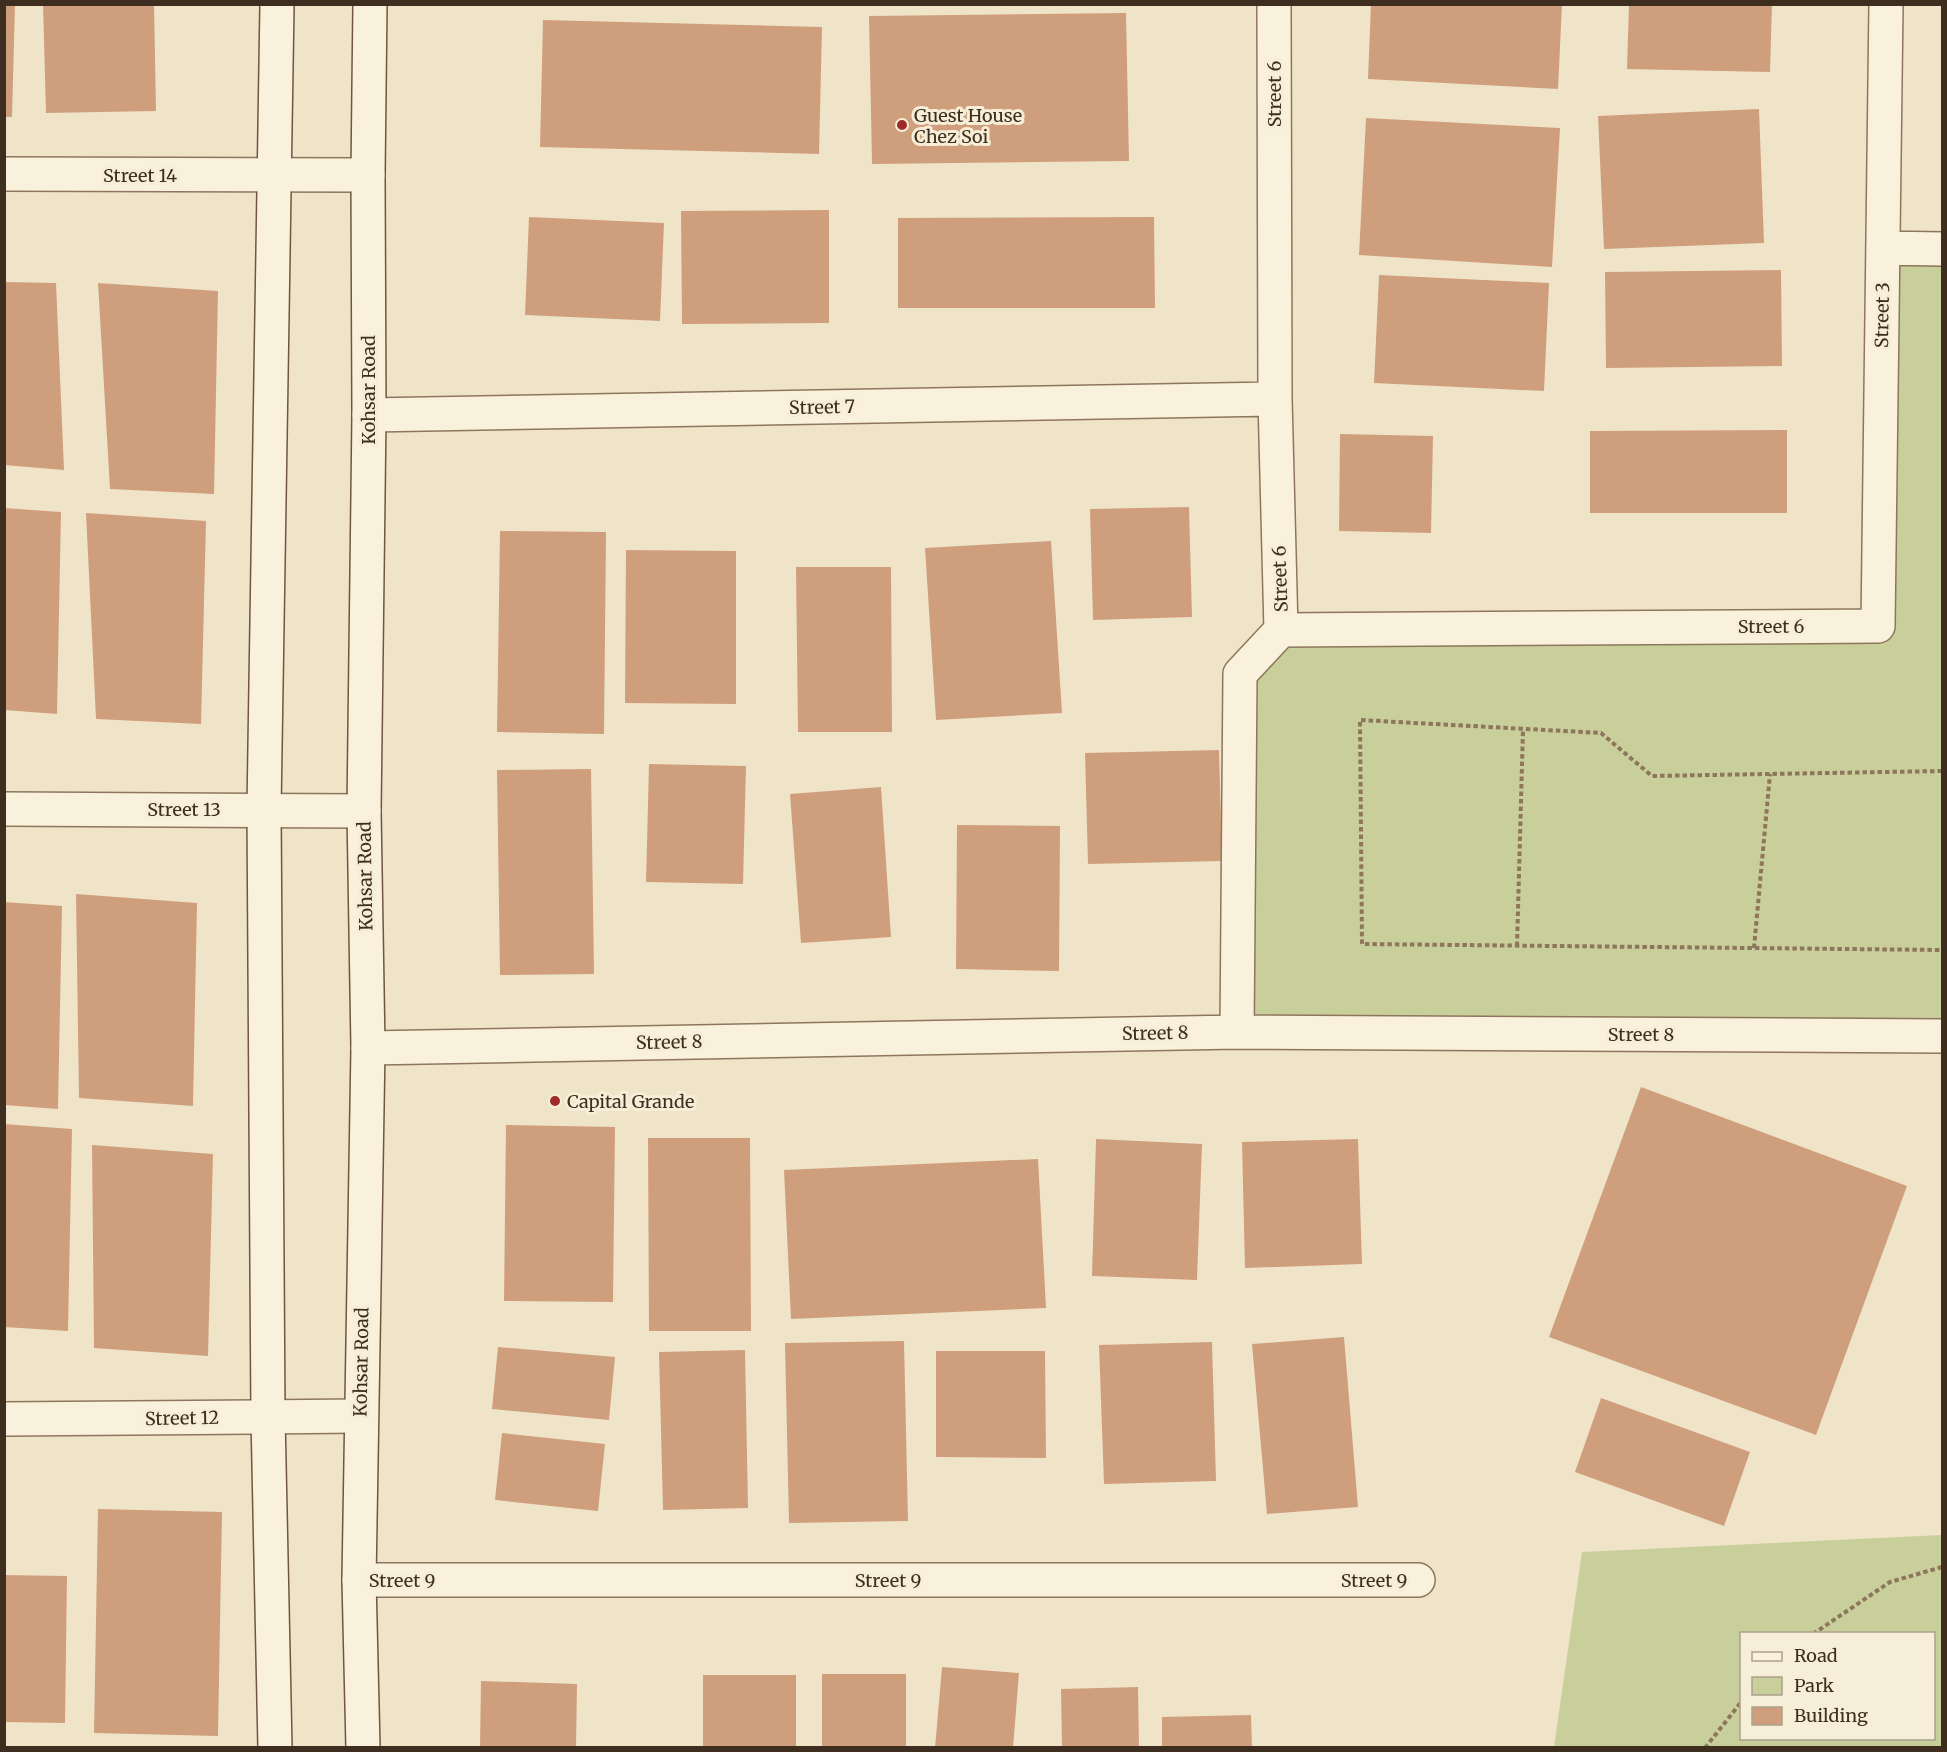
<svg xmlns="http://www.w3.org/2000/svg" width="1947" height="1752" viewBox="0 0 1947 1752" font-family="Merriweather,serif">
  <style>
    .green { fill: #c9cf9b; fill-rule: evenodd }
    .building { fill: #cf9f7d }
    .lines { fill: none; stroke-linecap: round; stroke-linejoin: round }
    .street-casing { stroke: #8d765c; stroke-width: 36 }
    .secondary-casing { stroke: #6f573f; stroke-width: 36 }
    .path { stroke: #8d765c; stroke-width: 4; stroke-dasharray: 4.5 3; stroke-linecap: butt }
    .street { stroke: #faf1dc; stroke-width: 33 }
    .secondary { stroke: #faf1dc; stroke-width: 33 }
    .poi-dot { fill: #9e2a2b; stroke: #f7eed8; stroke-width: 2 }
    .labels { text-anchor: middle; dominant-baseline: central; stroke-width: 6; stroke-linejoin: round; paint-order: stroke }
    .street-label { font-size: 18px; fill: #3d2e20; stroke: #f7eed8 }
    .poi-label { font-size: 18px; fill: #3d2e20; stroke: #f7eed8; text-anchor: start }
  </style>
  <rect width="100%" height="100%" fill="#f0e4c8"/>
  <path class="green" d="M1883,248L1942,249V1036L1237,1032L1240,674L1281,630L1878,626Z
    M1942,1535V1747H1554L1582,1552ZM1742,1634H1934V1738H1742Z"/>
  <path class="building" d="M4,4H15L12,117H4Z
    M43,4H154L156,111L46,113Z
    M1371,4H1562L1558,89L1368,79Z
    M1629,4H1772L1770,72L1627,69Z
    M1126,13L1129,161L872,164L869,16Z
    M543,20L822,27L819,154L540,147Z
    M1759,109L1764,243L1604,249L1598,116Z
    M1366,118L1560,128L1552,267L1359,255Z
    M829,210V323L682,324L681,211Z
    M529,217L664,223L660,321L525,315Z
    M1154,217L1155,308H898V218Z
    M1781,270L1782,366L1606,368L1605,272Z
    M1379,275L1549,283L1544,391L1374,383Z
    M4,282L56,283L64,470L4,465Z
    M98,283L218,291L214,494L110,489Z
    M1787,430V513H1590V431Z
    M1340,434L1433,436L1431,533L1339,531Z
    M1189,507L1192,617L1093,620L1090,509Z
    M4,508L61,512L57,714L4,710Z
    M86,513L206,521L201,724L96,719Z
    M500,531L606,532L604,734L497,732Z
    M1051,541L1062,713L936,720L925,548Z
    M626,550L736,551V704L625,703Z
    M796,567H891L892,732H798Z
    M1219,750L1222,861L1088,864L1085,753Z
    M649,764L746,766L743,884L646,882Z
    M591,769L594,974L500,975L497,770Z
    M881,787L891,937L801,943L790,794Z
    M957,825L1060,826L1059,971L956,969Z
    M76,894L197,903L193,1106L79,1098Z
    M4,902L62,906L58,1109L4,1105Z
    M1641,1087L1907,1186L1816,1435L1549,1337Z
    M4,1124L72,1129L68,1331L4,1327Z
    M506,1125L615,1127L613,1302L504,1301Z
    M648,1138H750L751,1331H649Z
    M1096,1139L1202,1144L1197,1280L1092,1276Z
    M1358,1139L1362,1264L1245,1268L1242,1142Z
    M92,1145L213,1154L208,1356L94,1348Z
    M1038,1159L1046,1308L791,1319L784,1170Z
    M1344,1337L1358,1507L1267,1514L1252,1344Z
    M904,1341L908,1521L789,1523L785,1343Z
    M1212,1342L1216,1481L1104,1484L1099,1345Z
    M498,1347L615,1357L609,1420L492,1409Z
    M745,1350L748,1508L663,1510L659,1352Z
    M936,1351H1045L1046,1458L936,1457Z
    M1601,1398L1750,1452L1724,1526L1575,1472Z
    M502,1433L605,1444L598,1511L495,1500Z
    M98,1509L222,1512L218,1736L94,1733Z
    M4,1575L67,1576L65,1723L4,1722Z
    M942,1667L1019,1673L1013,1748H935Z
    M822,1674H906V1748H822Z
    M703,1675H796V1748H703Z
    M481,1681L577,1684L576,1748H480Z
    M1138,1687L1139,1748H1062L1061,1689Z
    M1251,1715L1252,1748H1162V1717Z"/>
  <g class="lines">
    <g class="street-casing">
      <path id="street" d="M1274,4L1275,399L1281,630
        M4,174L368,175
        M1883,248L1942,249
        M369,415L1275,399
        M1281,630L1878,626L1886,4
        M4,809L364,811
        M1237,1032L1240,674L1281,630
        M368,1048L1237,1032L1942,1036
        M4,1419L360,1416
        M359,1580H1418"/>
    </g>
    <g class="secondary-casing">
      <path id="secondary" d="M275,1748L268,1417L264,809L277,4
        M363,1748L359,1580L368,1048L364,811L369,415L368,175L370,4"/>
    </g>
    <path class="path" d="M1942,771L1652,776L1601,733L1360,720L1362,944L1942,950
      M1517,946L1523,729
      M1754,948L1770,774
      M1813,1634L1890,1582L1942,1567
      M1705,1748L1742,1701"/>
    <use href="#street" class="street"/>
    <use href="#secondary" class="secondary"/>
  </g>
  <g class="poi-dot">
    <circle cx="902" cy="125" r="6"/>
    <circle cx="555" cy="1101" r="6"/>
  </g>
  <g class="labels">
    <g class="street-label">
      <text transform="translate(1274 94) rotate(-90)">Street 6</text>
      <text x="140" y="175">Street 14</text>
      <text transform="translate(1882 315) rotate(-89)">Street 3</text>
      <text transform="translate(368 390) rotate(-90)">Kohsar Road</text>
      <text transform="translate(822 407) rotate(-1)">Street 7</text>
      <text transform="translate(1280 579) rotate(-92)">Street 6</text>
      <text x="1771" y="626">Street 6</text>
      <text x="184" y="809">Street 13</text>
      <text transform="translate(365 876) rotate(-91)">Kohsar Road</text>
      <text transform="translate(1155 1033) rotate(-1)">Street 8</text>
      <text x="1641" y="1034">Street 8</text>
      <text transform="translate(669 1042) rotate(-1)">Street 8</text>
      <text transform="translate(361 1362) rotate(-89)">Kohsar Road</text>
      <text transform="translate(182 1418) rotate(-1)">Street 12</text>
      <text x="402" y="1580">Street 9</text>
      <text x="888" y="1580">Street 9</text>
      <text x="1374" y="1580">Street 9</text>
    </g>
    <g class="poi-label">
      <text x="914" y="115">Guest House<tspan x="914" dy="21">Chez Soi</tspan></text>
      <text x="567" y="1101">Capital Grande</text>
    </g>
  </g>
  <rect width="1947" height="1752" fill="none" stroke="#3d2e20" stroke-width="12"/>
  <rect x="1740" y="1632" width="195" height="108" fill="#f7eed8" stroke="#ada18e" stroke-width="1.5"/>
  <rect x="1752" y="1652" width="30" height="9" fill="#faf1dc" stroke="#ada18e" stroke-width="1.5"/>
  <text x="1794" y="1662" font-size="18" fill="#3d2e20">Road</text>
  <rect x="1752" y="1677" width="30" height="18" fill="#c9cf9b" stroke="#ada18e" stroke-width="1.5"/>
  <text x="1794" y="1692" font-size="18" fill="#3d2e20">Park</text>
  <rect x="1752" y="1707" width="30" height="18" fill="#cf9f7d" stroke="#ada18e" stroke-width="1.5"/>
  <text x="1794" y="1722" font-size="18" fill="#3d2e20">Building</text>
</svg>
